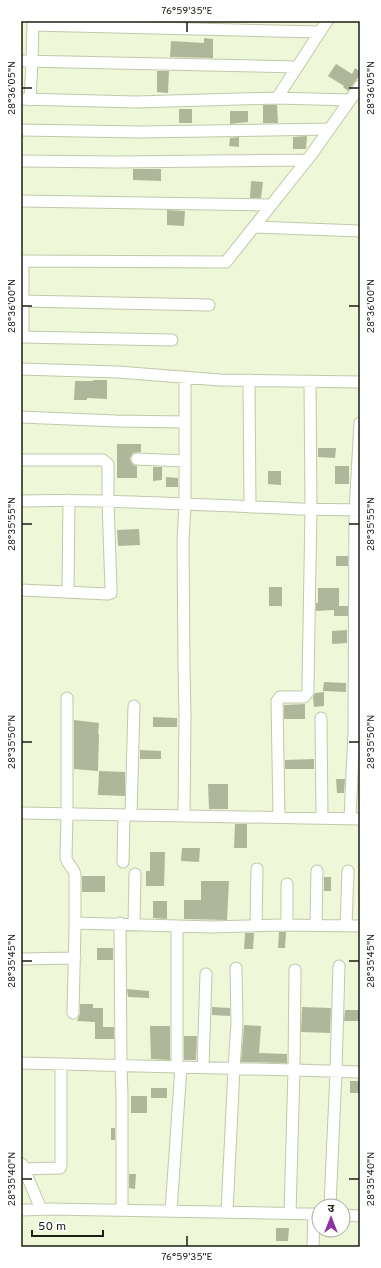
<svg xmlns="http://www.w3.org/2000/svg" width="381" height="1268" viewBox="0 0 381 1268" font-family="Overpass,'Noto Sans Devanagari',sans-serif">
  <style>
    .building { fill: #afb79a }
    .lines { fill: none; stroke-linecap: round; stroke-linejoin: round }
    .street-casing { stroke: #c0c9ab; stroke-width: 13 }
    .street { stroke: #fff; stroke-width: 11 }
    .ticks { fill: none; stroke: #1c1f14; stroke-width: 1.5 }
    .neatline { fill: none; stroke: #1c1f14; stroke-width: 1.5 }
    .ticks-label { font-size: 10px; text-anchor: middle; fill: #1c1f14 }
  </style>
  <rect width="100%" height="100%" fill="#eef7d8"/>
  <path class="building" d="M204,38L213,39V58L170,57L171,41L204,43Z
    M336,64L352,74L355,68L360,72V75L348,91L343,87L344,86L328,76Z
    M157,71H169L168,93L157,92Z
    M263,105H277L278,123H263Z
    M179,109H192V123H179Z
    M230,111H248V122L230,124Z
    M307,136L306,149H293V137Z
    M239,137V147L229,146L230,138Z
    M133,169H161V181L133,180Z
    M251,181L263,182L261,198H250Z
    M167,210L185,211L184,226L167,225Z
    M93,380H107V399L87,398V400H74L75,381H93Z
    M117,444H141V452L133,453L130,458L131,462L133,465L137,466V478H117Z
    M318,448H336L335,458L318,457Z
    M335,466H349V484H335Z
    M153,467H162V480L153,481Z
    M268,471H281V485L268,484Z
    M166,477L178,478V487H166Z
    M139,529L140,545L118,546L117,530Z
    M336,556H348V566H336Z
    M269,587H282V606H269Z
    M318,588H339V606H348V616H334V610L316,611V603H318Z
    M347,630V643L332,644V631Z
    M324,682L346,683V692L323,691Z
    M324,692V706L314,707L313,697L315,693Z
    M305,704V719H284V705Z
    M153,717L177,718V727H153Z
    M74,720L99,723L98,734H99L98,771L74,769Z
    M140,750L161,751V759H140Z
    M314,759V769H285V760Z
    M99,771L125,772V796L98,795Z
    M336,779H345L344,793H337Z
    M208,784H228V809H209Z
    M235,824H247V848H234Z
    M182,848H200L199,862L181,861Z
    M150,852H165L164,886H146V871H150Z
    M82,876H105V892H82Z
    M324,877H331V891H324Z
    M201,881H229L227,920L184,919V900H201Z
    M153,901H167V919L153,918Z
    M279,932H286L285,948H278Z
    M245,933H254L253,949H244Z
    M97,948H113V960H97Z
    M127,989L149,991V998L128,997Z
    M80,1004H93V1008H103V1027H114V1039H95V1022L77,1021L80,1014Z
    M212,1007L230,1008V1016L212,1015Z
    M302,1007L331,1008L330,1033L301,1032Z
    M345,1010H360V1021H344Z
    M244,1025L261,1026L259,1053L287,1054V1063L241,1062Z
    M150,1026H170V1060L151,1059Z
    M184,1036H197L196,1060H184Z
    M350,1081H360V1093H350Z
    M151,1088H167V1098H151Z
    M131,1096H147V1113H131Z
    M111,1128H115V1140H111Z
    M129,1174H136L135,1189L129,1188Z
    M276,1228H289L288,1241H276Z"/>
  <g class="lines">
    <g class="street-casing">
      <path id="street" d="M33,25L320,32
        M21,61L297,67
        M277,98L327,21
        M21,99L136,102L277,98L350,100
        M30,100L32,61L33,21
        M21,130L140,132L329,129
        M21,161L118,162L306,160
        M21,201L271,205
        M254,227L360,231
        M21,261L226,262L311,155L360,86
        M23,301L209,305
        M21,337L172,340
        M23,337V261
        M21,369L118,372L220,380L360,382
        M249,380L250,507
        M21,417L116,421L185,422
        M137,459L185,461
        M21,460H103L108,464V501L111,589V593L108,594L21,590
        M21,501C108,499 194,505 281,508C307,510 334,509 360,510
        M68,592L69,500
        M67,698V814L66,858C68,866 74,867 75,875V927L73,1013
        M321,718L322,818
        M21,813L360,819
        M131,815L134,706
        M184,816L185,716L184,667L183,540L185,504V377
        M279,817L277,701L280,697H304L308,692V685L311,509L310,382
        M350,818L354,732L355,510L360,423
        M123,862L124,815
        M75,923L211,927L280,925L360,926
        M120,923L121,1066L122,1096V1210
        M134,924L135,874
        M256,925L257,869
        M287,925V884
        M316,925L317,871
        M177,926V1067
        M346,926L348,871
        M21,959L75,958
        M21,1063L294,1070L295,970
        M203,1068L206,974
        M22,1164L41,1209
        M24,1169L56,1168H60L61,1165V1064
        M330,1206L336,1071L339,966
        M21,1210L51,1209L319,1214
        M171,1211L181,1067
        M227,1212L234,1068L237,1022L236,968
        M290,1213L294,1070L360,1072
        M343,1215L360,1216
        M313,1247L314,1214"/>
    </g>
    <use href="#street" class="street"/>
  </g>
  <path class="ticks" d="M187,22V32M22,88H32M349,88H359M22,306H32M349,306H359M22,524H32M349,524H359M22,742H32M349,742H359M22,961H32M349,961H359M22,1179H32M349,1179H359M187,1236V1246"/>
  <rect width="381" height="1268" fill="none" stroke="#ffffff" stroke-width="44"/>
  <g transform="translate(331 1218)"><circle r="19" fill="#ffffff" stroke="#a4a5a1"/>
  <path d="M0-3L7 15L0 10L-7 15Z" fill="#8a35a2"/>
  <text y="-6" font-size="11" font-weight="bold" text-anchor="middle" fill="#1c1f14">उ</text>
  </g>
  <path d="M32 1230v6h71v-6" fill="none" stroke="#1c1f14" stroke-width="2"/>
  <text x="38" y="1230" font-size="12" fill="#1c1f14" stroke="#ffffff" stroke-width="3" paint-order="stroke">50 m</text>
  <rect x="22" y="22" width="337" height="1224" class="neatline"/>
  <g class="ticks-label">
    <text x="187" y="14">76°59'35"E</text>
    <text transform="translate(11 88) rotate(-90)" y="4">28°36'05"N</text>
    <text transform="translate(370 88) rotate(-90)" y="4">28°36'05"N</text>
    <text transform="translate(11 306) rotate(-90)" y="4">28°36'00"N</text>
    <text transform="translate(370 306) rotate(-90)" y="4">28°36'00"N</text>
    <text transform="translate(11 524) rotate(-90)" y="4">28°35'55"N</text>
    <text transform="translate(370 524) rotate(-90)" y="4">28°35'55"N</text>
    <text transform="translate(11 742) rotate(-90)" y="4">28°35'50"N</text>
    <text transform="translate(370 742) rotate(-90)" y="4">28°35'50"N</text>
    <text transform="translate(11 961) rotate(-90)" y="4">28°35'45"N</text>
    <text transform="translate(370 961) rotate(-90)" y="4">28°35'45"N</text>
    <text transform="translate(11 1179) rotate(-90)" y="4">28°35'40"N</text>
    <text transform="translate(370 1179) rotate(-90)" y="4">28°35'40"N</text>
    <text x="187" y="1260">76°59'35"E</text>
  </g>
</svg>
